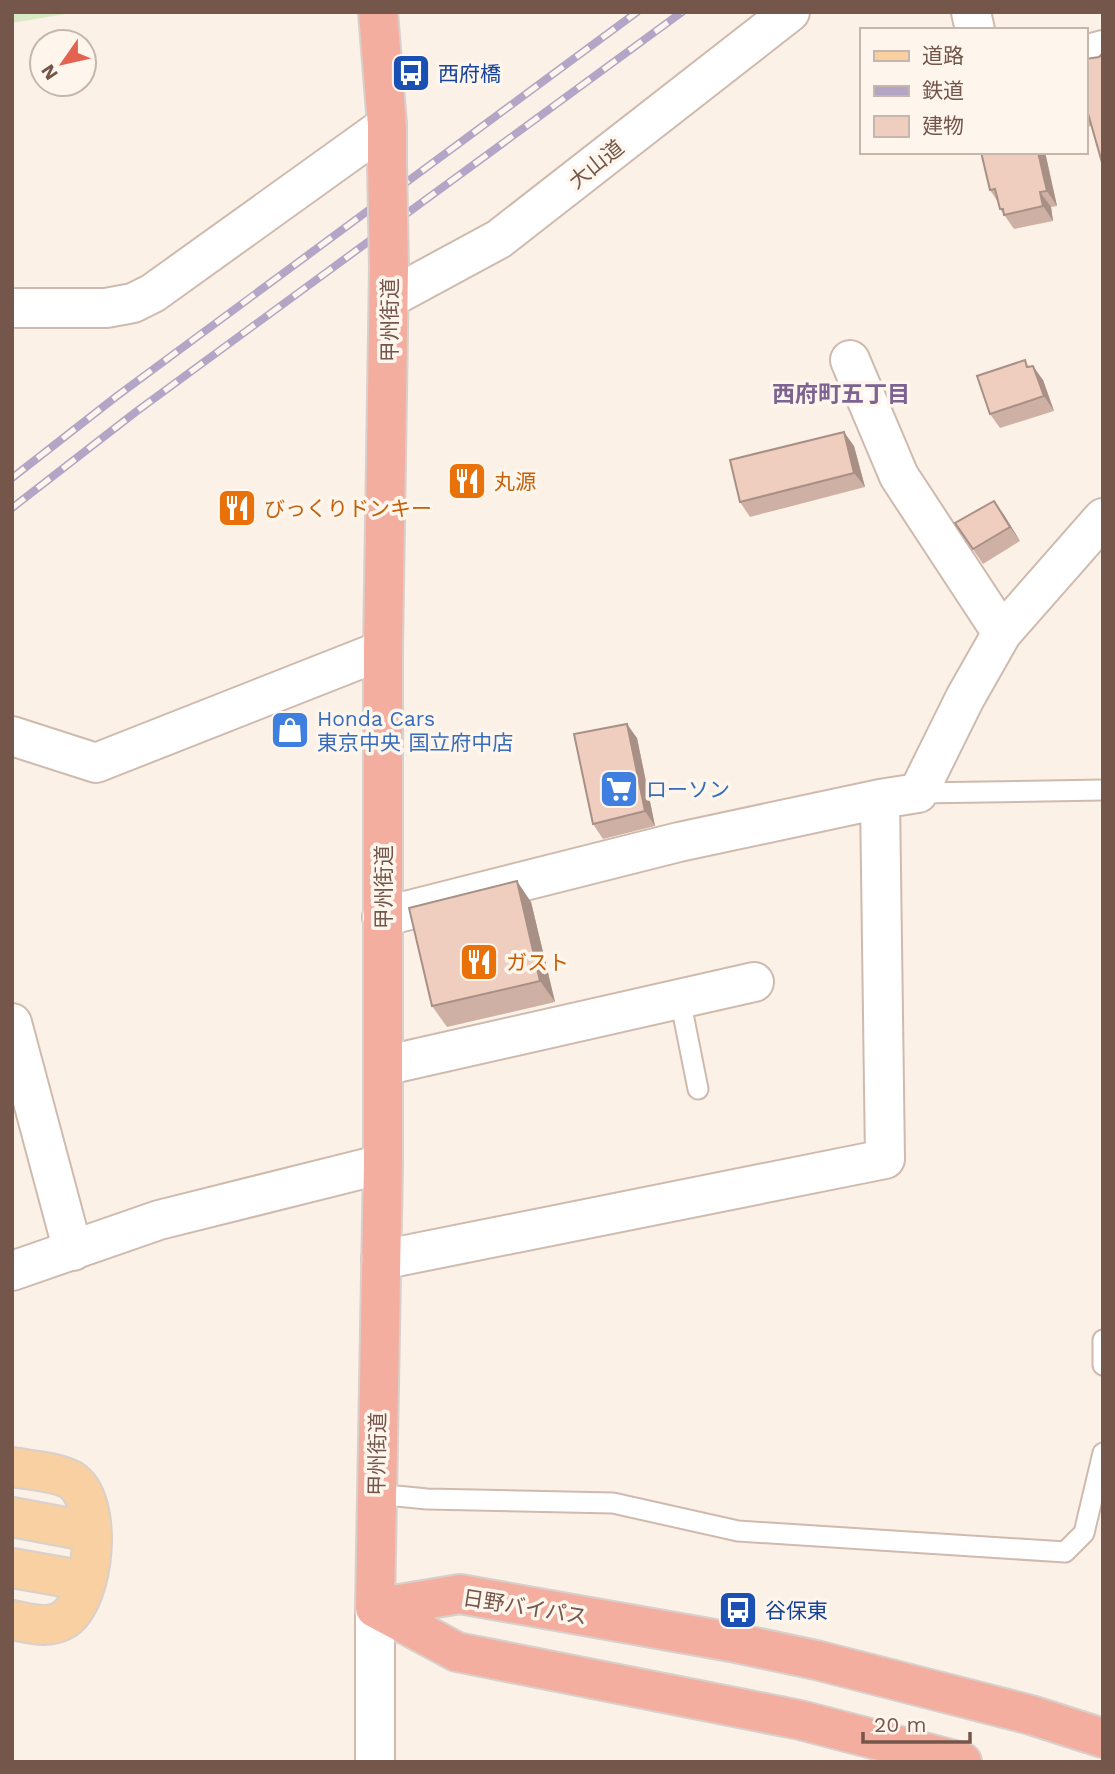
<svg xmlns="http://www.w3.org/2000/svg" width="1115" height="1774" viewBox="0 0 1115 1774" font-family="'Work Sans','Noto Sans JP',sans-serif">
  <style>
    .green { fill: #d7e9c5 }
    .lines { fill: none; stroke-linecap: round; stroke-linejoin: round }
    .lane-casing { stroke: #cfbaaf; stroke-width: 23 }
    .street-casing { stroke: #cfbaaf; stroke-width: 42 }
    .secondary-casing { stroke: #d2baad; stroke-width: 42 }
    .primary-casing { stroke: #d8d0cd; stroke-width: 42 }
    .highway-casing { stroke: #d8d0cd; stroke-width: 42 }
    .lane { stroke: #fff; stroke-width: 19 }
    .street { stroke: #fff; stroke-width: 38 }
    .secondary { stroke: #fff; stroke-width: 38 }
    .primary { stroke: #f8d0a1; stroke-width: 38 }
    .highway { stroke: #f4ae9f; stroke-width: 38 }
    .rail-casing { stroke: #b3a5c5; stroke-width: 8 }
    .rail { stroke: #fef6ec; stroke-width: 5; stroke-dasharray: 16; stroke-linecap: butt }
    .highway-bridge-casing { stroke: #d8d0cd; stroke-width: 42; stroke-linecap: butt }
    .highway-bridge { stroke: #f4ae9f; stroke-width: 38 }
    .wall { fill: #ceb1a4 }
    .shaded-wall { fill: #a89086 }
    .building { fill: #f0cebf; stroke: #a89086; stroke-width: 2 }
    .labels { text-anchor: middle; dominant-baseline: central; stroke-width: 7; stroke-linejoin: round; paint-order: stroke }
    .transit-label { font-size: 21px; fill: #164399; stroke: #fef6ec; text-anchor: start }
    .street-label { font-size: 21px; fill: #74564b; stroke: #fef6ec }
    .food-label { font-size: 21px; fill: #c56008; stroke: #fef6ec; text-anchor: start }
    .shop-label { font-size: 21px; fill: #366cbe; stroke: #fef6ec; text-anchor: start }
    .neighbourhood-label { font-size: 23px; font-weight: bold; fill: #7d6391; stroke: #fef6ec }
  </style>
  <rect width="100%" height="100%" fill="#fcf1e6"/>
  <path class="green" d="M12,12H77L12,23Z"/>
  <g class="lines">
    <g class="lane-casing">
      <path id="lane" d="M918,793L1103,790
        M680,999L698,1089
        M1103,1340V1365
        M376,1494L427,1499L613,1503L738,1531L1065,1552L1084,1533L1103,1453"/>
    </g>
    <g class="street-casing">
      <path id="street" d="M971,12L975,30
        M1085,55L1103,50
        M390,298L499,239L790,12
        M12,308H106L133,303L153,293L387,125
        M850,360L899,476L1002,633
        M12,736L96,763L383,650
        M382,917L679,842L880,799L918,793L965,698L1002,633L1103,518
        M12,1023L73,1251
        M383,1066L754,982
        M381,1260L885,1159L880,799
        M12,1271L159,1220L383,1164"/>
    </g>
    <g class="secondary-casing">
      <path id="secondary" d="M375,1762V1608"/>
    </g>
    <g class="primary-casing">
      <path id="primary" d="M12,1467C28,1470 58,1472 71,1480C104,1501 95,1597 65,1619C49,1630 29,1623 12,1620
        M12,1517L91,1532
        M12,1568L86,1581"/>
    </g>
    <g class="highway-casing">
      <path id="highway" d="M378,12L387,125V164
        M375,1608L383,1164V650L389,267
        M375,1608L460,1594L731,1642L816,1660L1031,1715L1103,1738
        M375,1608L457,1652L800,1720L962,1762"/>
    </g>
    <use href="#lane" class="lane"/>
    <use href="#street" class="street"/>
    <use href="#secondary" class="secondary"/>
    <use href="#primary" class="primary"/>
    <use href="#highway" class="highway"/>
    <g class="rail-casing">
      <path id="rail" d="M12,478L117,396L637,12
        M12,508L137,411L682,12"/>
    </g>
    <use href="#rail" class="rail"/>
    <g class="highway-bridge-casing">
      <path id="highway-bridge" d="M387,164L389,267"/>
    </g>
    <use href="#highway-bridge" class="highway-bridge"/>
  </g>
  <path class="wall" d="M1085,59L1091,126L1086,127H1085Z
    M981,152H1045L1057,206L1051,207L1053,221L1014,229L1000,209L998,202L990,190Z
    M1029,367L1043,380L1054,411L1000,428L990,414Z
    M854,446L865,487L750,517L740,502Z
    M1004,515L1020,541L983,564L955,523Z
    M637,738L655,826L603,839L593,824Z
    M531,902L555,1002L447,1027L432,1006Z"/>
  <path class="shaded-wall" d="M1038,152H1045L1057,206L1047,191Z
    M1040,192L1051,207L1053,221L1043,206Z
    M1033,366L1043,380L1054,411L1044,396Z
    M844,432L854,446L865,487L854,473Z
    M994,501L1004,515L1020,541L1010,527Z
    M627,724L637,738L655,826L645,811Z
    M517,881L531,902L555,1002L540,981Z"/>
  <path class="building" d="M1103,53V166L1087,110L1085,111V59L1099,57Z
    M981,152H1038L1047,191L1040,192L1043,206L1004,215L1003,209H1000L995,189L990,190Z
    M1025,360L1027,367L1033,366L1044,396L990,414L977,376Z
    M844,432L854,473L740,502L730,460Z
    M994,501L1010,527L973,549L955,523Z
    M627,724L645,811L593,824L574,734Z
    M517,881L540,981L432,1006L409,908Z"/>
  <defs>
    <g id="bus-square" transform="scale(2.0125)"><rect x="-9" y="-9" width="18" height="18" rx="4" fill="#1a4fb4" stroke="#fef6ec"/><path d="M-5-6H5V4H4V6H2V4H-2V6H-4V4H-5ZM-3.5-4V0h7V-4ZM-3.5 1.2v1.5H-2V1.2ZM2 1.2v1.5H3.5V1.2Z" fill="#fff"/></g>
    <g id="restaurant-square" transform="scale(2.0125)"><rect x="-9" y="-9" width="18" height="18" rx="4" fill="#e8710a" stroke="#fef6ec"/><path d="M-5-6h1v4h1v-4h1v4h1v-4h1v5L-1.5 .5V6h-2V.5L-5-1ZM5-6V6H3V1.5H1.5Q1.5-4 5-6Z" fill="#fff"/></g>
    <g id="shop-square" transform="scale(2.0125)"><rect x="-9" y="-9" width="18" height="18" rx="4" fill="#3f7fe0" stroke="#fef6ec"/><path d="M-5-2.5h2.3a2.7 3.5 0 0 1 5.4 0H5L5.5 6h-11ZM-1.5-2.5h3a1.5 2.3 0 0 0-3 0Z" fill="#fff"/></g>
    <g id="supermarket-square" transform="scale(2.0125)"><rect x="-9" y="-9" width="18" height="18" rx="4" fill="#3f7fe0" stroke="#fef6ec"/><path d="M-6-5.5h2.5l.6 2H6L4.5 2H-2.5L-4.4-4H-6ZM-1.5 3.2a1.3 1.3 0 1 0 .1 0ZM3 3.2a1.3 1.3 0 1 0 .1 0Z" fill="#fff"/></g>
  </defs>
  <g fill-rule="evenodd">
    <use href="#bus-square" x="411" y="73"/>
    <use href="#restaurant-square" x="467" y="481"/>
    <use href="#restaurant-square" x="237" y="508"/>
    <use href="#shop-square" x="290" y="730"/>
    <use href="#supermarket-square" x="619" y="789"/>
    <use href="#restaurant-square" x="479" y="962"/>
    <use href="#bus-square" x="738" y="1610"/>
  </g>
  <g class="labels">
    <g class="transit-label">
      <text x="438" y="73">西府橋</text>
      <text x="765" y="1610">谷保東</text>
    </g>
    <g class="street-label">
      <text transform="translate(596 164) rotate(-39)">大山道</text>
      <text transform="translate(389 320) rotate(-90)">甲州街道</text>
      <text transform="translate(383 887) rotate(-90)">甲州街道</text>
      <text transform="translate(377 1454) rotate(-89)">甲州街道</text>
      <text transform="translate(525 1607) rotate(9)">日野バイパス</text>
    </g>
    <g class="food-label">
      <text x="494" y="481">丸源</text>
      <text x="264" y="508">びっくりドンキー</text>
      <text x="506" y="962">ガスト</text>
    </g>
    <g class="shop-label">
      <text x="317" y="718">Honda Cars<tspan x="317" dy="24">東京中央 国立府中店</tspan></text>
      <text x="646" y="789">ローソン</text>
    </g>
    <g class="neighbourhood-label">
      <text x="841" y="394">西府町五丁目</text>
    </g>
  </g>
  <rect width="1115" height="1774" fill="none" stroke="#74564b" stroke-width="28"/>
  <rect x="860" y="28" width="228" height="126" fill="#fef6ec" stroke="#c7b6ac" stroke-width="2"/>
  <rect x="874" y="51" width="35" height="10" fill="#f8d0a1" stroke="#c7b6ac" stroke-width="2"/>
  <text x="922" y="63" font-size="21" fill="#74564b">道路</text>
  <rect x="874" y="86" width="35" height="10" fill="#b3a5c5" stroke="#c7b6ac" stroke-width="2"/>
  <text x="922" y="98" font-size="21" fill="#74564b">鉄道</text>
  <rect x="874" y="116" width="35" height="21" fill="#f0cebf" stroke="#c7b6ac" stroke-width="2"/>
  <text x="922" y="133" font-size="21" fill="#74564b">建物</text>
  <g transform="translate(63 63) rotate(236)"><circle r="33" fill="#fef6ec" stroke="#c7b6ac" stroke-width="2"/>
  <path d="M0-5L12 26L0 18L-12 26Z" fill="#e2634f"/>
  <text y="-10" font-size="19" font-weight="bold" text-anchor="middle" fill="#74564b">N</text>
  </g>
  <path d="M863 1732v10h107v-10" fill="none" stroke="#74564b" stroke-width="3.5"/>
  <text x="874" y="1732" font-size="21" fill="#74564b" stroke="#fef6ec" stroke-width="5" paint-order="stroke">20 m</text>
</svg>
